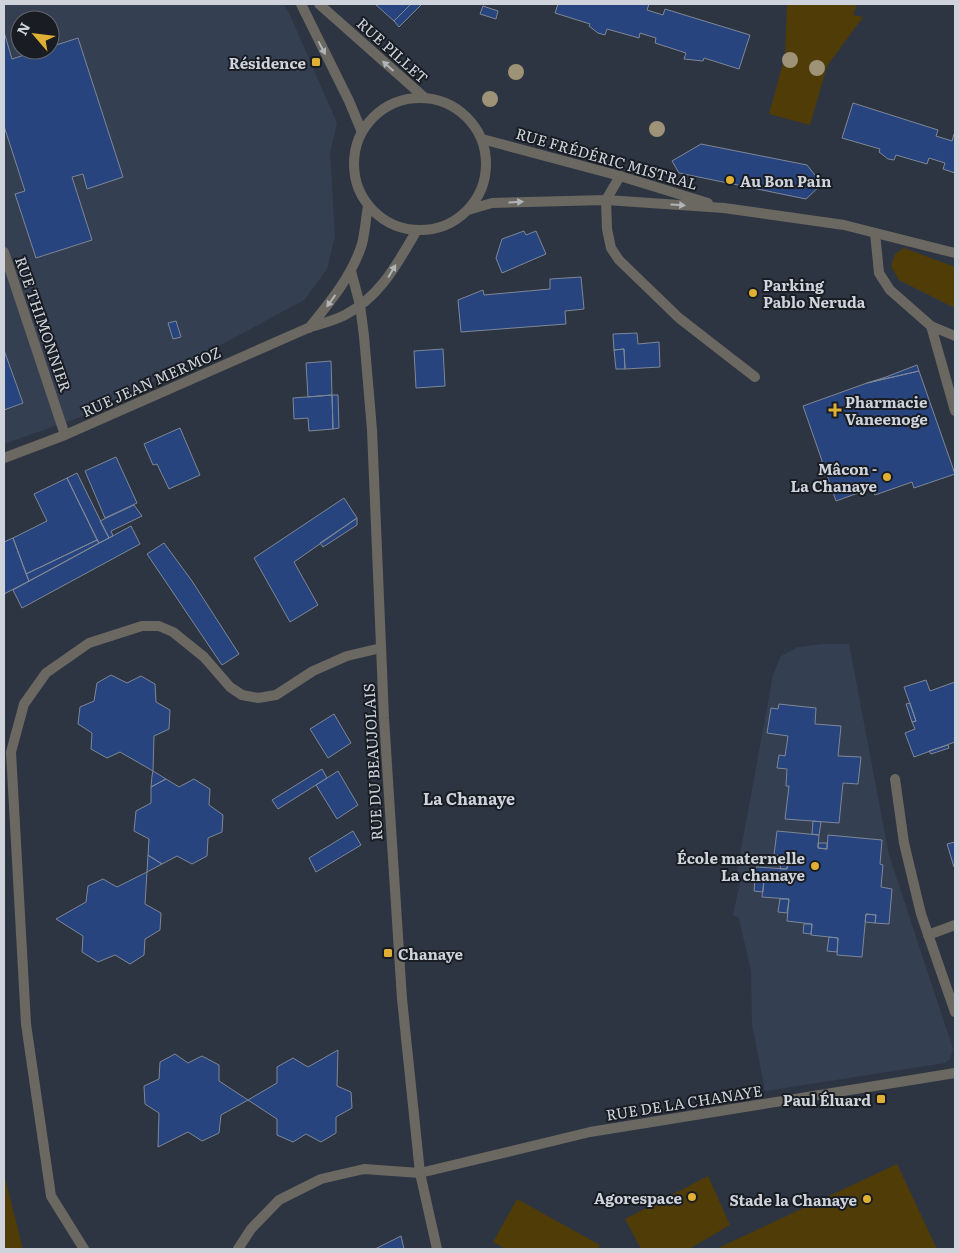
<svg xmlns="http://www.w3.org/2000/svg" width="959" height="1253" viewBox="0 0 959 1253" font-family="Literata,serif">
  <style>
    .built { fill: #353f52; fill-rule: evenodd }
    .green { fill: #503c07 }
    .building { fill: #27447e; stroke: #7e8796 }
    .lines { fill: none; stroke-linecap: round; stroke-linejoin: round }
    .service { stroke: #6b6861; stroke-width: 10 }
    .minor { stroke: #6b6861; stroke-width: 10 }
    .tertiary { stroke: #6b6861; stroke-width: 10 }
    .tree { fill: #9e9277 }
    .oneway { fill: #b0b3b7 }
    .poi-dot { fill: #e0b034; stroke: #191d23; stroke-width: 2 }
    .labels { text-anchor: middle; dominant-baseline: central; stroke-width: 4; stroke-linejoin: round; paint-order: stroke }
    .street-label { font-size: 15px; fill: #ced3dc; stroke: #191d23 }
    .poi-label { font-size: 15px; font-weight: bold; fill: #ced3dc; stroke: #191d23; text-anchor: end }
    .neighbourhood-label { font-size: 16px; font-weight: bold; fill: #ced3dc; stroke: #191d23 }
  </style>
  <rect width="100%" height="100%" fill="#2e3542"/>
  <path class="built" d="M4,4H283L289,13L337,123L330,153L335,236L327,269L304,300L100,410L4,444ZM20,20H50V50H20Z
    M823,644H849L889,855L953,1049L950,1059L945,1063L765,1091L752,1024L751,971L739,918L733,915L741,878L736,877L773,675L781,656L798,647Z"/>
  <path class="green" d="M787,4H857L853,15L863,17L827,66L810,125L769,114L785,56Z
    M904,248L955,267V308L899,280L891,266L895,254Z
    M897,1164L937,1249H716Z
    M4,1174L23,1249H4Z
    M708,1176L730,1225L689,1249H641L625,1219Z
    M517,1199L600,1245L598,1249H506L493,1242Z"/>
  <path class="building" d="M375,4H411L394,21Z
    M411,4H422L399,27L394,21Z
    M558,4H649L647,10L663,15L665,9L750,35L739,69L704,58L703,61L684,59L686,53L655,43L656,38L640,33L639,38L607,29L605,35L598,33L589,26L590,24L555,13Z
    M483,6L498,11L496,19L480,14Z
    M4,32L12,59L40,50H50V47L78,38L123,177L87,189L83,174L72,177L92,240L36,258L15,194L25,191L4,126Z
    M853,103L938,130L936,136L952,141L954,134L955,135V173L943,169L945,163L929,158L927,164L896,155L894,160L888,159L879,152L880,149L842,138Z
    M701,144L807,165L822,184L806,199L679,173L672,161Z
    M524,231L526,235L536,231L546,254L502,273L496,258L502,239Z
    M581,277L584,309L565,311L566,324L461,332L458,300L483,290L484,295L550,289V279Z
    M176,321L181,337L173,339L168,323Z
    M637,333L638,344L659,342L660,367L625,369L624,349L614,350L613,334Z
    M443,349L445,386L416,388L414,351Z
    M624,349L625,369H616L614,350Z
    M4,350L23,403L4,410Z
    M331,361L332,395L308,397L306,363Z
    M917,365L919,371L867,383L886,377Z
    M919,371L955,474L914,488L912,482L875,495L872,488L836,501L803,406L867,383Z
    M332,395H338L339,428L333,429Z
    M332,395L333,429L309,431L308,418L294,419L293,398Z
    M180,428L200,475L169,489L157,464L153,465L144,444Z
    M116,457L137,503L105,518L85,471Z
    M77,473L109,538L99,543L67,478Z
    M67,478L97,540L26,574L13,538L47,521L34,494Z
    M344,498L357,518L294,562L318,605L290,622L254,558Z
    M134,505L142,516L111,531L113,536L109,538L100,521Z
    M357,518V525L323,547L320,543Z
    M131,526L140,544L22,608L13,590Z
    M13,538L29,581L4,594V542Z
    M97,540L99,543L29,581L26,574Z
    M164,543L192,581L239,654L222,665L147,554Z
    M111,675L127,683L141,676L155,684L156,702L170,710L169,729L154,736L153,771L120,752L107,758L91,749L92,733L78,724L80,707L94,701L97,683Z
    M926,680L930,691L955,682V742L914,757L905,733L915,729L912,722L916,721L904,687Z
    M910,703L916,721L912,722L906,704Z
    M779,704L816,708L815,724L841,726L838,756L861,757L858,784L843,783L839,823L785,819L789,786H786L787,769L777,768L779,755L785,756L788,736L767,733L771,708L778,709Z
    M334,714L351,743L328,758L310,729Z
    M948,745L949,748L931,754L929,751Z
    M322,769L327,778L278,809L272,800Z
    M153,771L166,779L151,787L152,776Z
    M338,771L358,805L337,819L316,785Z
    M166,779L179,787L194,779L210,789L209,805L223,815L222,832L208,838L207,856L192,864L177,856L162,864L148,855L149,839L134,831L136,811L151,803V787Z
    M813,821L821,822L819,835L812,834Z
    M353,831L361,845L316,872L309,858Z
    M777,831L819,835L818,848L827,849L828,835L882,840L880,864L883,865L881,887L892,889L889,924L875,923L876,915L866,914L862,957L837,955L838,938L811,935L812,924L787,921L789,899L762,897L764,880L755,879L756,867L787,869L788,857L774,855Z
    M955,842V866L954,867L947,844Z
    M818,843H827V849L818,848Z
    M148,855L149,856L162,864L147,872Z
    M782,856L788,857L787,869H780Z
    M147,872L145,904L161,913L160,930L145,939L144,955L130,964L115,955L98,962L82,952L83,936L56,919L86,902L88,886L103,879L117,887Z
    M755,879L764,880L763,892L754,891Z
    M780,899H789L787,913L778,912Z
    M866,914L876,915L875,923L865,922Z
    M804,924H812L811,934L803,933Z
    M829,937L838,938L837,952L827,951Z
    M338,1050L337,1086L351,1092L352,1108L336,1117V1133L321,1142L306,1134L293,1142L277,1135V1119L248,1100L277,1083V1067L293,1058L308,1067Z
    M175,1054L188,1063L202,1056L219,1065V1081L248,1100L221,1115L219,1133L202,1141L188,1132L158,1147L159,1113L145,1104L144,1086L159,1079L160,1062Z
    M401,1236L404,1249H375Z"/>
  <g class="lines">
    <path class="service" d="M875,233L879,273L890,290L931,326L955,336
      M931,326L955,411
      M928,935L955,925
      M84,1249L51,1196L26,1024L11,752L24,704L46,673L89,643L142,626H159L173,632L204,657L230,687L242,695L258,698L276,695L313,671L347,656L381,648
      M238,1249L251,1229L279,1200L321,1179L364,1169L420,1173"/>
    <path class="minor" d="M620,176L606,200L607,229L611,248L619,260L679,318L755,377
      M4,252L65,435
      M351,271L360,305L364,336L372,430L384,718L402,999L420,1173L437,1249
      M309,328C330,302 352,276 362,244C365,232 366,218 368,206
      M4,458L65,435L308,328C320,324 333,321 345,315C381,296 397,264 417,230
      M895,779L904,843L921,914L955,1012
      M420,1173L590,1132L955,1073"/>
    <path class="tertiary" d="M301,4L349,101L362,132
      M319,4L425,98
      M354 164a66 66 0 1 1 132 0a66 66 0 1 1-132 0Z
      M482,139L620,176L708,203
      M468,210L492,203L606,200L724,208L844,225L955,253"/>
  </g>
  <g class="tree">
    <circle cx="790" cy="60" r="8"/>
    <circle cx="817" cy="68" r="8"/>
    <circle cx="516" cy="72" r="8"/>
    <circle cx="490" cy="99" r="8"/>
    <circle cx="657" cy="129" r="8"/>
  </g>
  <defs><path id="oneway-solid" d="M-6-.8H1V-3.2L6.5 0L1 3.2V.8H-6Z" transform="scale(1.25)"/></defs>
  <g class="oneway">
    <use href="#oneway-solid" transform="translate(322 48) rotate(62)"/>
    <use href="#oneway-solid" transform="translate(388 66) rotate(-138)"/>
    <use href="#oneway-solid" transform="translate(516 202) rotate(-3)"/>
    <use href="#oneway-solid" transform="translate(678 205) rotate(4)"/>
    <use href="#oneway-solid" transform="translate(392 271) rotate(-59)"/>
    <use href="#oneway-solid" transform="translate(331 301) rotate(126)"/>
  </g>
  <g class="poi-dot">
    <rect x="311" y="57" width="10" height="10" rx="2.5"/>
    <circle cx="730" cy="180" r="5"/>
    <circle cx="753" cy="293" r="5"/>
    <path d="M832.5 402.5h5v5h5v5h-5v5h-5v-5h-5v-5h5z"/>
    <circle cx="887" cy="477" r="5"/>
    <circle cx="815" cy="866" r="5"/>
    <rect x="383" y="948" width="10" height="10" rx="2.5"/>
    <rect x="876" y="1094" width="10" height="10" rx="2.5"/>
    <circle cx="692" cy="1197" r="5"/>
    <circle cx="867" cy="1199" r="5"/>
  </g>
  <g class="labels">
    <g class="street-label">
      <text transform="translate(393 50) rotate(42)">RUE PILLET</text>
      <text transform="translate(607 158) rotate(16)">RUE FRÉDÉRIC MISTRAL</text>
      <text transform="translate(44 324) rotate(71)">RUE THIMONNIER</text>
      <text transform="translate(151 381) rotate(-24)">RUE JEAN MERMOZ</text>
      <text transform="translate(372 762) rotate(-93)">RUE DU BEAUJOLAIS</text>
      <text transform="translate(684 1102) rotate(-9)">RUE DE LA CHANAYE</text>
    </g>
    <g class="poi-label">
      <text x="306" y="62">Résidence</text>
      <text x="740" y="180" text-anchor="start">Au Bon Pain</text>
      <text x="763" y="284" text-anchor="start">Parking<tspan x="763" dy="17">Pablo Neruda</tspan></text>
      <text x="845" y="401" text-anchor="start">Pharmacie<tspan x="845" dy="17">Vaneenoge</tspan></text>
      <text x="877" y="468">Mâcon -<tspan x="877" dy="17">La Chanaye</tspan></text>
      <text x="805" y="857">École maternelle<tspan x="805" dy="17">La chanaye</tspan></text>
      <text x="398" y="953" text-anchor="start">Chanaye</text>
      <text x="871" y="1099">Paul Éluard</text>
      <text x="682" y="1197">Agorespace</text>
      <text x="857" y="1199">Stade la Chanaye</text>
    </g>
    <g class="neighbourhood-label">
      <text x="469" y="798">La Chanaye</text>
    </g>
  </g>
  <rect width="959" height="1253" fill="none" stroke="#ced3dc" stroke-width="10"/>
  <g transform="translate(35 35) rotate(298)"><circle r="24" fill="#191d23" stroke="#61666d"/>
  <path d="M0-4L9 19L0 12L-9 19Z" fill="#e0b034"/>
  <text y="-8" font-size="14" font-weight="bold" text-anchor="middle" fill="#ced3dc">N</text>
  </g>
</svg>
